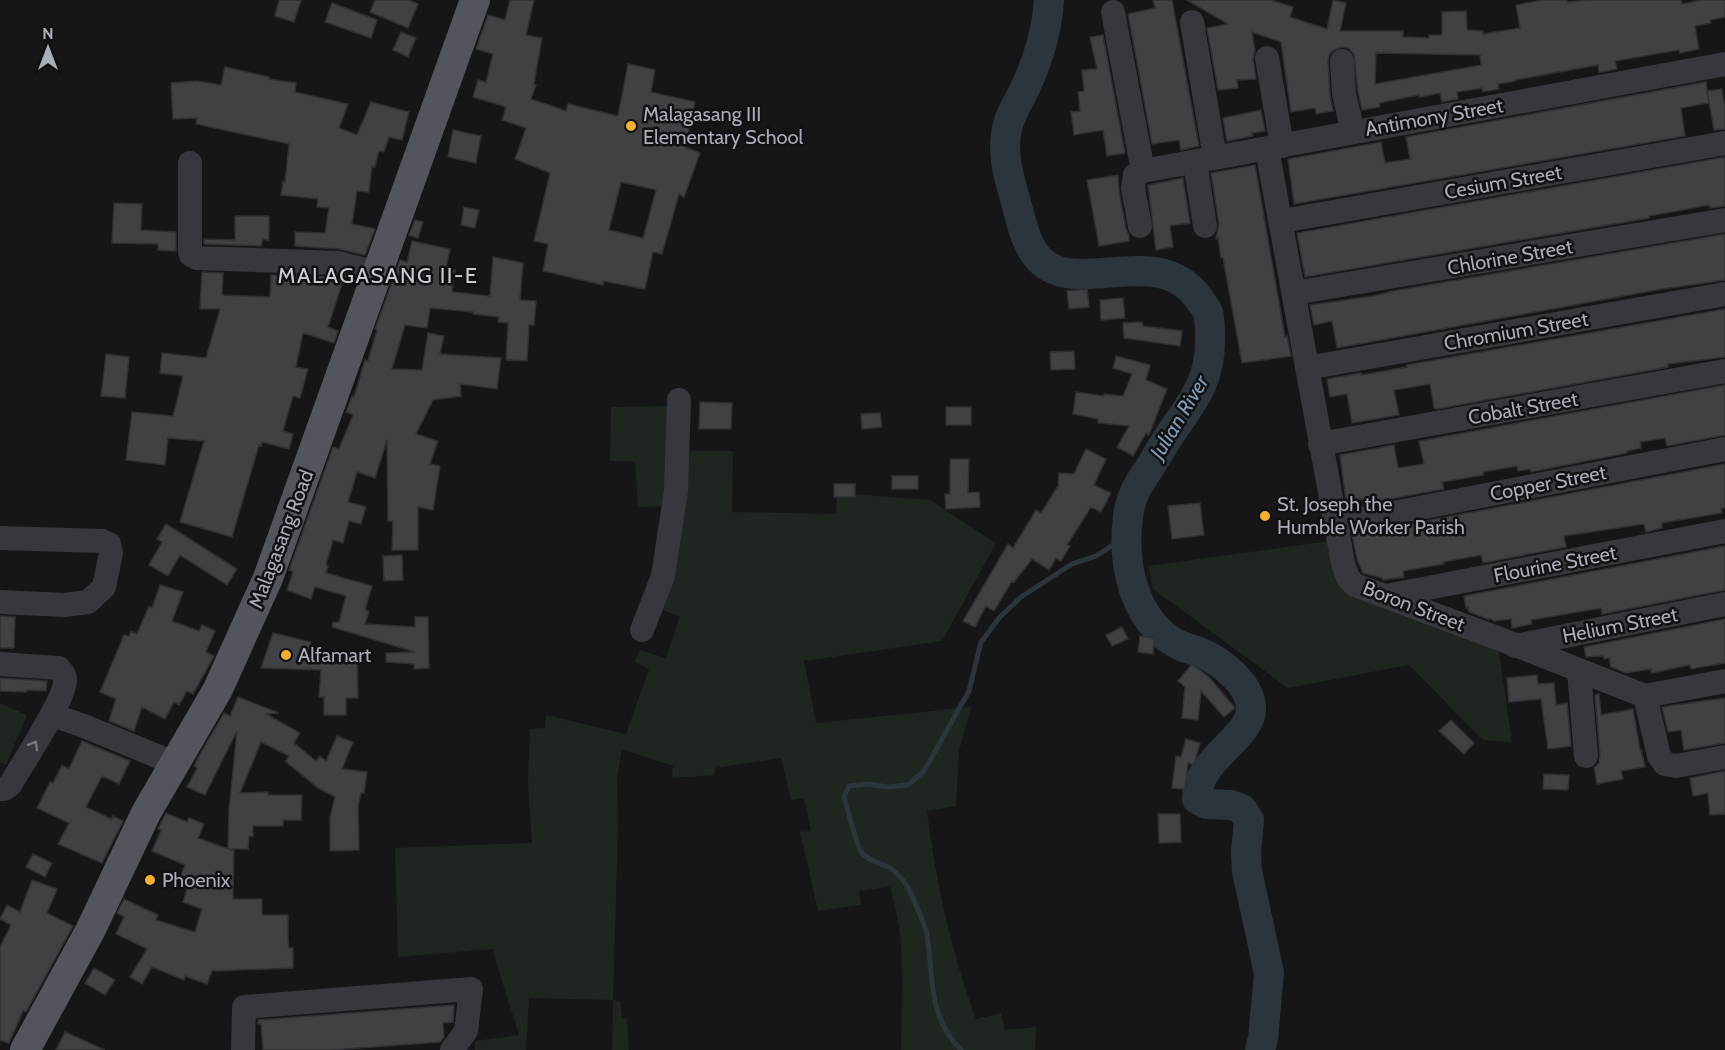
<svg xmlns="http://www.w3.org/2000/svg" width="1725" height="1050" viewBox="0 0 1725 1050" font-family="Cabin,sans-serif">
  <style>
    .green { fill: #1e261f }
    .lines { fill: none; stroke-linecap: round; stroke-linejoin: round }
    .stream { stroke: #2c353c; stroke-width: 5 }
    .river { stroke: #2c353c; stroke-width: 30 }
    .building { fill: #404145; stroke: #303034; stroke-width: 1.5; fill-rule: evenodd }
    .minor { stroke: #37383d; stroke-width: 24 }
    .major { stroke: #53555c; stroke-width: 30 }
    .oneway { stroke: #757881 }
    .poi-dot { fill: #f2b134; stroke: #111113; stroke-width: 2 }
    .labels { text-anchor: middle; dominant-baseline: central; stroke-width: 5; stroke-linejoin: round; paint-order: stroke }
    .poi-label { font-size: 20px; fill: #a8adb8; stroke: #111113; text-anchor: start }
    .street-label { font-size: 20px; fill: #a8adb8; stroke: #111113 }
    .water-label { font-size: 21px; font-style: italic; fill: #7f9bb3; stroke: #111113 }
    .quarter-label { font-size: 22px; letter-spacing: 1.5px; fill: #c9ccd4; stroke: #111113 }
  </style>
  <rect width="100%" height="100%" fill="#161618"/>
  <path class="green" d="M669,406L668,450L733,451L732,512L836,514L837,493L930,500L996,543L942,641L804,661L816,723L971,707L959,751L956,806L927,811C936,882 951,952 976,1019L1001,1013L1005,1030L1036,1027L1035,1050H901C902,994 907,942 890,887L859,891L861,905L818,911L800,832L811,831L804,798L791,800L781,758L715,768L714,775L672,778L673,766L622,749L617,779L618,826L613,1000L620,1001L622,1018L627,1019L629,1050H612L613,1000L529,998L526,1050H475V1041L519,1035L492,949L398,957L395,848L532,843L528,784L530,729L545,728L546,715L626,734L649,669L635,662L640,650L666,658L680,617L661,609L665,506L638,507L635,461H610L611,407Z
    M1337,540L1346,578L1497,639L1512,742L1483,740L1409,665L1288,688L1153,589L1148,566Z
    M0,703L27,715L6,765L0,762Z"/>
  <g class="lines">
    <path class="stream" d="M961,1050C927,1015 934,979 927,935C925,923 918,911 914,900C908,886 900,872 886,866C877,862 869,861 862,853C856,846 848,808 844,797L849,786L867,784L888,787L908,785L924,771L969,691L981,642L999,618L1021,597L1072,564L1096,556L1127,536"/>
    <path class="river" d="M1049,0C1047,30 1039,58 1026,86C1019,102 1008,116 1006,134C1002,159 1011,183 1017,206C1022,224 1026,245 1039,259C1077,299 1159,240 1199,299C1202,303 1206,308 1208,312C1210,320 1210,331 1210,338C1211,380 1193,401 1171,433C1163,445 1156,457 1149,469C1138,484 1130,498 1128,517C1122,563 1133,622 1179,645C1187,649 1196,650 1204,654C1223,663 1250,685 1251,707C1253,738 1196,758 1197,799L1207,804L1231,805L1242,809L1249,820L1246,852L1247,871L1269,973L1263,1039L1260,1050"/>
  </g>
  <path class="building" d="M279,0H301L294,22L275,16Z
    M375,0H409L418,4L408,28L370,12Z
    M510,0H534L526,35L542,38L534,84L536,85L531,99L566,111L568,104L618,116L628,64L655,70L651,92L695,102L685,147L700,153L684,197L679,194L662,254L653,252L645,289L604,281L603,285L543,271L548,244L534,241L550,173L515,159L526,128L502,120L506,107L473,97L478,80L486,82L493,54L476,49L488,15L505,20ZM621,182L656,190L643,238L609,230Z
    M1153,0H1172L1199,146L1181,150L1179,140L1152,144L1128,14L1155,8Z
    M1187,0H1271L1293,7L1290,17L1327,29L1333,0L1346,3L1340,31H1403V37L1429,38V35H1442V12L1466,11L1467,30L1483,31V34L1520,28L1516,5L1543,0H1567V2L1592,0H1681L1682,4L1701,0H1725V17L1710,20L1711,23L1695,26L1699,49L1680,53L1679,50L1615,61L1617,69L1602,72H1599L1598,65L1515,80V81L1498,84L1499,89L1483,92L1482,88L1457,92L1458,99L1442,102L1440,93L1419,97V95L1379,103L1380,107L1362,110L1358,92L1354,54L1348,48L1341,47L1334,50L1329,55L1328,61L1330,95L1333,111L1316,114L1315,108L1291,112L1281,42L1252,32L1255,50L1253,60L1256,79L1237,80L1238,88L1218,90L1207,28L1228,24ZM1376,53L1480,55L1481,65L1375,84Z
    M332,3L377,20L371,38L325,22Z
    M401,32L416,38L408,57L393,50Z
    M1103,35L1125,153L1107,156L1103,130L1074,135L1071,112L1080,111L1078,92L1084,91L1082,70L1097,69L1090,37Z
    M225,67L269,77V79L296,83L295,92L348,104L339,128L357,135L371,102L409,112L402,140L389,137L384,152L379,151L375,167L372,166L369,192L357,191L352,224L375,229L365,255L339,249L295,246V232L325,233L329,208L317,207L318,199L281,195L283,181L285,182L289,144L196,124L197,118L173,119L171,83L197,81L221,85Z
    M1706,82L1709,103L1681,108L1685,136L1294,204L1288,159L1381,142L1385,163L1410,159L1406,137Z
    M1722,89L1725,108V129L1714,130L1707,91Z
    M1261,110L1265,131L1252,133L1253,136L1227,141L1223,118Z
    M453,130L481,136L476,163L448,157Z
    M1725,157V206L1710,208L1709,205L1649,216V218L1305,277L1297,233Z
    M1255,165L1285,337L1287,336L1291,356L1242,363L1223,258H1221L1218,238L1216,239L1219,224L1211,173Z
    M1118,175L1119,191L1126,229L1129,235V241L1099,246L1087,180Z
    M1183,178L1190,223L1170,226L1173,247L1156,250L1148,185Z
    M114,203L142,204L141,230L176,232V251L158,250V244L112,243Z
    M464,207L479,210L475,228L461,225Z
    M235,216H269V241L263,239L261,246L204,244V239L235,240Z
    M415,220L423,222L418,238L409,235Z
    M1725,234V280L1662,289L1337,348L1332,321L1314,325L1310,305L1373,296L1393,291Z
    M412,241L450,249L446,268L455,270L452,291L453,292L490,296L493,257L523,263L520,300L536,301L534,325H529L527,361L506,360L508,323L498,322L499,317L473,314V312L430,308L427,328L405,325L392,369L422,370L428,333L444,336L440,354L501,358L497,389L460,384L461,396L433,400L416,434L438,441L430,464L440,466L433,510L418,507V550H392L393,521H388L387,440L375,478L357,472L348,502L366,507L361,524L349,521L343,543L333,540L326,565L328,566L326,573L372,586L365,610L369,611L365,624L415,627V617H428L429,668L414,669V664L386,662V653L415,652L332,627L333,622H339L346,596L315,587L311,599L287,590L293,572L289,570L333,447L339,449L353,415L346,412L352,396L354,397L365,360L368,361L377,330L375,329L400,260L407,262Z
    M202,272L223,273L222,295L270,297L271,275L331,277L343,281L328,327L338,331L334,343L303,333L296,367L308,369L300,398L293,396L283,431L293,434L289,449L262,442L261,446L259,445L232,537L180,522L204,441L168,438L165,465L126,460L132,412L173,416L183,376L160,373L162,353L206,358L220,309H200Z
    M1087,289L1089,307L1069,309L1067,291Z
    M1123,298L1125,318L1101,320L1100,300Z
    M1725,309V357L1668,364V367L1437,409L1434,408L1430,384L1394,390L1399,415L1352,423L1347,394L1330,397L1327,379L1361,373V375L1407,367V365Z
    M1142,322L1143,326L1182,331L1180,346L1124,338L1123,323Z
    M1074,351L1075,369L1051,370L1050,352Z
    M106,354L129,357L125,398L101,396Z
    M1116,356L1150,365L1146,380L1167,389L1149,435L1146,433L1133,456L1117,447L1129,426L1098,423V419L1073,414L1076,392L1104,396V394L1123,396L1132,374L1113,368Z
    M1725,385V435L1667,446L1665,438L1640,442L1641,448L1627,451V453L1531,472L1530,469L1518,471L1517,466L1483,472V475L1442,482L1444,489L1363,504L1362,499L1346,501L1340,455L1394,445L1398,468L1424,464L1419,441Z
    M700,402L732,403L731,429H699Z
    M946,407H971V425H946Z
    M880,413L882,427L862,429L861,414Z
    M1086,449L1106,459L1094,485L1111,493L1101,512L1091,507L1067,545L1070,546L1061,561L1056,558L1049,570L1032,559L1014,582L1012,581L994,611L986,606L975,627L963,621L1008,544L1013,548L1036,510L1041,513L1058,486L1059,473L1074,474Z
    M950,459H969L968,493L979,492L980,507L946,509L945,494H950Z
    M1725,464V508H1721L1722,513L1662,523V528L1646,532L1644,524L1564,536L1566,547L1483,563L1481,555L1443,562L1444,564L1403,571L1404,577L1383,580L1382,578L1363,573L1357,559L1352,535Z
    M892,476H918V489H892Z
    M834,484H855V497H834Z
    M1200,503L1204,535L1172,539L1168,506Z
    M166,524L237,569L227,585L180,555L168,576L149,565L162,542L157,539Z
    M1725,546V590L1602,614L1601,608L1531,620L1532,624L1512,628L1511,619L1494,621L1491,619H1488L1469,612L1468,607L1466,608L1464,596Z
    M402,555L403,580L384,581L383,556Z
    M160,585L183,592L172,621L199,631L202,625L215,631L206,652L214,656L193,694L187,691L179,705L174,702L165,719L142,707L134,731L109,721L116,699L100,692L124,635L129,636L131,631L137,634L149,606L152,608Z
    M0,616L15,617L14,648H0Z
    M1725,619V663L1691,669L1690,665L1651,673V669L1626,673L1611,667L1609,658L1604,659L1603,656L1586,657L1584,647Z
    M1122,627L1128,639L1112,646L1106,635Z
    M273,633L311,642L308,655L357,653L358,698H346V715H324V697H319L321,670L261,668Z
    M1140,636L1154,638L1153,654L1138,652Z
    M1192,664L1209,677L1235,708L1224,717L1201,691L1198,720L1182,718L1185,687L1178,681Z
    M1537,675L1538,684L1554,683L1556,705L1567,703L1571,746L1548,749L1541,699L1509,702L1507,678Z
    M0,678L47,681L46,691L26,690V692L0,691Z
    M1599,694L1601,715L1633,709L1640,750H1641L1645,767L1621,771L1623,779L1597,784L1594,768L1599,763L1600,755L1595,695Z
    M238,697L279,713L266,714L300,733L294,743L316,761L320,756L326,761L337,736L353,742L342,769L367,772L364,793H361L358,806L359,850L330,851V818L335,797L318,788L285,761L289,756L261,742L240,793L268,792V795H302L301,820H283V826H253V836H249L248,849H228L229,810L237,731L205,795L187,787L197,768L194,766L200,754L224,713L230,716Z
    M1725,698V743L1684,750L1681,730L1668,732L1662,707Z
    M1451,720L1474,743L1464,754L1439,731Z
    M1186,739L1200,743L1194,765L1188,763L1185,789L1172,788L1176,756L1181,757Z
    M82,741L130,761L119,784L102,776L86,807L111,819L113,816L123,821L102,863L58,844L69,823L37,808L50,782L53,783L62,765L69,769Z
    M1725,771V814L1710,815L1708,793L1693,796L1690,778Z
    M1544,774L1569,775L1568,790L1543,789Z
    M166,813L187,822L189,818L204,824L198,838L234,851L233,899H262V915H288V940L289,948H293V968L212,971L207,984L185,976L184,980L152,967L142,984L130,977L147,949L116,934L124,917L117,913L124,899L158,915L156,920L195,932L202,909L183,902L187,889L177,886L185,865L152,851L161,830L158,829Z
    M1158,814H1180L1181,842L1159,843Z
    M33,854L52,863L45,877L26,867Z
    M32,880L57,889L47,913L73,926L26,1012L23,1011L9,1043L0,1040V947L11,925L0,919L7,905L20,912Z
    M94,968L115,980L105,995L85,983Z
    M454,1005L453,1022L443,1023L444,1037L440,1042L331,1050H263L261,1024H258V1020Z
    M65,1032L105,1050H56Z"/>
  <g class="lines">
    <path class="minor" d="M1113,12L1143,171
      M1192,22L1215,158
      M1267,58L1282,146
      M1342,61L1344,94L1353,132
      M1267,149L1343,563L1348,578L1355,585L1500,639L1645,696L1725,681
      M1195,162L1205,226
      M190,163V250L191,255L197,258L338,263L378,273
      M1282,221L1725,143
      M1140,226L1133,188L1135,175L1143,171L1725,64
      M1294,293L1725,220
      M1307,368L1725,294
      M1320,444L1725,371
      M1336,524L1725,449
      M0,538L102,541L109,544L111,553L104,587L88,602L65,605L0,602
      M1386,596L1725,531
      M642,630L663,576L676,491L679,400
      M1515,646L1725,604
      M0,664L59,668C62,672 65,675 65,680C66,698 21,766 10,785L4,789H0
      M1579,671L1586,756
      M1645,696L1659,756L1665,764L1676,766L1725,757
      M52,715L84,726L174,763
      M243,1050L244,1007L471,989L466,1031L452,1050"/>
    <path class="major" d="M25,1050L90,931L146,813L218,689L268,578L475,0"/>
  </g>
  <defs><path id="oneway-chevron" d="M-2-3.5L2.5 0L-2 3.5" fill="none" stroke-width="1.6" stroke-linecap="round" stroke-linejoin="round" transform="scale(1.5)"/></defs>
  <use class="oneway" href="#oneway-chevron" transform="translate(34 745) rotate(-59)"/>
  <g class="poi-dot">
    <circle cx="631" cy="126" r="6"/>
    <circle cx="1265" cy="516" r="6"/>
    <circle cx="286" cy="655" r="6"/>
    <circle cx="150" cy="880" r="6"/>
  </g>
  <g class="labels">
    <g class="poi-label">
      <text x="643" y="114">Malagasang III<tspan x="643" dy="23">Elementary School</tspan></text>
      <text x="1277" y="504">St. Joseph the<tspan x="1277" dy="23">Humble Worker Parish</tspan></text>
      <text x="298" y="655">Alfamart</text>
      <text x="162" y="880">Phoenix</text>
    </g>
    <g class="street-label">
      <text transform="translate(1434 117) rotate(-10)">Antimony Street</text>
      <text transform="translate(1503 182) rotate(-10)">Cesium Street</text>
      <text transform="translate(1510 257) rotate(-10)">Chlorine Street</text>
      <text transform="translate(1516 331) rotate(-10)">Chromium Street</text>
      <text transform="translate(1523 408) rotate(-10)">Cobalt Street</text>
      <text transform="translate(1548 483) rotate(-11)">Copper Street</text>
      <text transform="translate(281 539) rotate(-69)">Malagasang Road</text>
      <text transform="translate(1555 564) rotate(-11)">Flourine Street</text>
      <text transform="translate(1414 606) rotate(21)">Boron Street</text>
      <text transform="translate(1620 625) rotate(-11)">Helium Street</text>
    </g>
    <g class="water-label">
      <text transform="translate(1179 417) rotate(-59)">Julian River</text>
    </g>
    <g class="quarter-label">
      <text x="378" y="275">MALAGASANG II-E</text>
    </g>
  </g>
  <g transform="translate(48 48)" stroke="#111113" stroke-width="4.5" paint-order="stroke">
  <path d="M0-4.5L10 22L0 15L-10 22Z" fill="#a8adb8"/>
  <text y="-9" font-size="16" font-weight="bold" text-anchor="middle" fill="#a8adb8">N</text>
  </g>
</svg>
